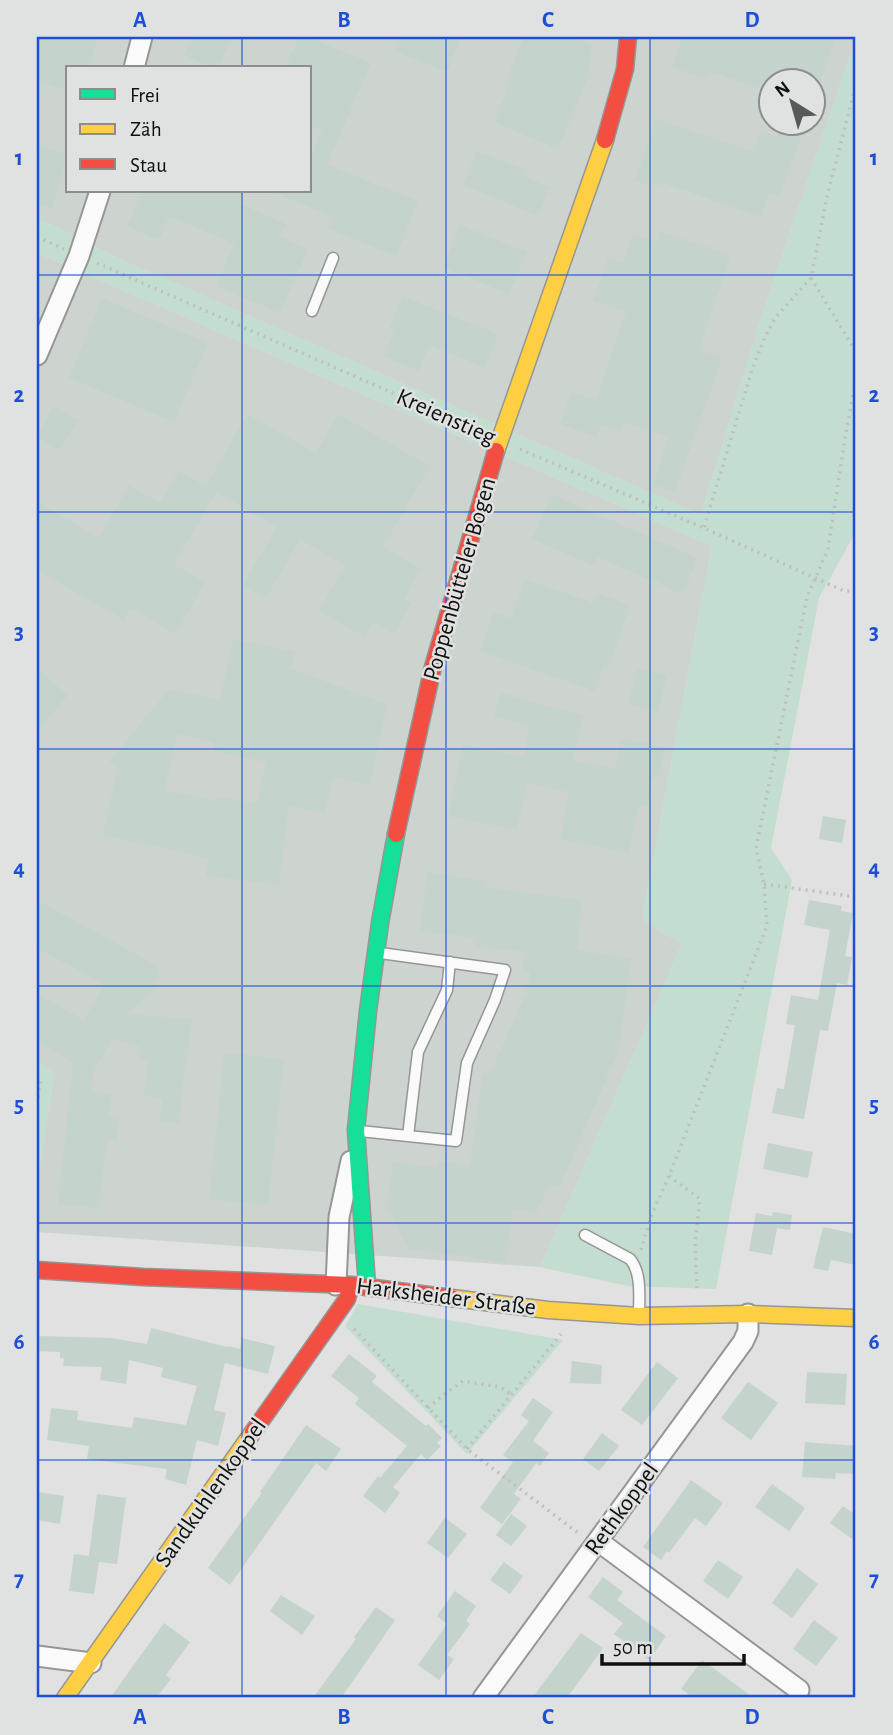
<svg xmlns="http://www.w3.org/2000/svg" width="893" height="1735" viewBox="0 0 893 1735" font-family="'Alegreya Sans',sans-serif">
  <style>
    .built { fill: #cdd4d0; fill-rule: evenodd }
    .green { fill: #c3ddd1 }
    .building { fill: #c4d3cc; fill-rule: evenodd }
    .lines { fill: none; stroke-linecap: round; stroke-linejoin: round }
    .lane-casing { stroke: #959695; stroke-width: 13 }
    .street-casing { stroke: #959695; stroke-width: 23 }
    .fast-casing { stroke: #959695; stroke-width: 19 }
    .slow-casing { stroke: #959695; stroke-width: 19 }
    .jam-casing { stroke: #959695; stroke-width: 19 }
    .path { stroke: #bebfbe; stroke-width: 3.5; stroke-dasharray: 2 5; stroke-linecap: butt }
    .lane { stroke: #fafafa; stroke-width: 10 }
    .street { stroke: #fafafa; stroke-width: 19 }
    .fast { stroke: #16e098; stroke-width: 16 }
    .slow { stroke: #ffcf43; stroke-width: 16 }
    .jam { stroke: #f24e42; stroke-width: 16 }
    .grid { fill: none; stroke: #1d4ed8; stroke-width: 2; stroke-opacity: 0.55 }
    .labels { text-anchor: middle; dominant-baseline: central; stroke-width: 5; stroke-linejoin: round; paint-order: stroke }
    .street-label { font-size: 24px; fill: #0e0f0e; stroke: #dfe2e0 }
    .neatline { fill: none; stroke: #1d4ed8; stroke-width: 2.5 }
    .grid-label { font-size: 23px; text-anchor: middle; font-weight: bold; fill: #1d4ed8 }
  </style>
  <rect width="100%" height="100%" fill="#e0e1e0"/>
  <path class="built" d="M37,37H856L762,315L701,515L104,252L61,229L37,219ZM68,68H310V191H68ZM770,80H812V122H770Z
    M37,253L712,546L642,919L682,944L540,1267L37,1232V1182L55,1072L37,1061Z"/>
  <path class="green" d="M856,37V526L855,533L819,598L771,848L792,880L716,1289L628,1286L540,1267L682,944L642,919L712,546L37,253V219L61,229L104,252L701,515L762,315Z
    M37,1061L55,1072L37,1182Z
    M358,1304L563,1340L467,1454L345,1326Z"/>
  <path class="building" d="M37,37H98L89,68H68V91L37,81Z
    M192,37H232L218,68H214L184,55Z
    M299,37H308L371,63L327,165L418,201L396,256L328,229L333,217L271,191H310V159L322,130L310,125V68H285Z
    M399,37H461L447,72L394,51Z
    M524,37H572L592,45L588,78L558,149L494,122L509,85L505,84Z
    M683,37H836L821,80H771V92L709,71L707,79L672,67Z
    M656,119L754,152L761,131L777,137L782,122H807L779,197L769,193L761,217L663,183L662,186L651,183L650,186L635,181Z
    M37,145L68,154L52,208L37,204Z
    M477,151L526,170L523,176L550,187L538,216L463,185Z
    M142,191H244L238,203L286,224L280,237L308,249L280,313L216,286L234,244L169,216L159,240L127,226Z
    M460,225L527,252L509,294L443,267Z
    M660,231L731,255L699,350L722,358L675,492L653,485L668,437L624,422L621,431L601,425L597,437L560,424L572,392L596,400L626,312L593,301L608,258L623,263L633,234L656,242Z
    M402,296L498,334L485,368L429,345L419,371L384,357L394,331L389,329Z
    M102,298L208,343L174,422L69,378Z
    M53,406L78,420L60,450L37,437Z
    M247,414L316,453L338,414L430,466L383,547L421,569L404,599L412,603L394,634L373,622L365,637L319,611L345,565L300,540L266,598L243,585L277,527L216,492L174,565L205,582L176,634L130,608L124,620L37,570V502L99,538L129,485L160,503L179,471L206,486Z
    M551,494L698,558L682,594L659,584L660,583L645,578L598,557L594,566L532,539Z
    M525,579L593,603L597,593L630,605L608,669L603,667L594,691L480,651L494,612L511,618Z
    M233,639L296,652L291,669L387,704L370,785L333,777L325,813L289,806L279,885L206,876L208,858L103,835L118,765L109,763L169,689L220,700ZM177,734L214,743V751L266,762L257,803L216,797V801L165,790Z
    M638,668L667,675L658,713L628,703Z
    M37,669L68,695L37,731Z
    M501,693L584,716L572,760L615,769L621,738L665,747L659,778L653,777L647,807L638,806L629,853L560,839L569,792L542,786L527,783L517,830L448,816L463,744L523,757L529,726L494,716Z
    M823,816L846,820L842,843L819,839Z
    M427,872L485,881L484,887L582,900L577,950L631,958L619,1050L560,1186L549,1185L536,1213L513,1209L506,1262L409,1249L387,1208L393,1162L438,1168L439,1161L470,1166L483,1073L490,1074L527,991L530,972L522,971L525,952L475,946L476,938L420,931Z
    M37,900L159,967L156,973L160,975L147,997L125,1014L192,1019L186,1066L185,1067L179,1124L160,1121L163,1099L144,1096L148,1061L139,1060L140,1047L112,1039L93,1073L92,1092L112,1094L109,1116L119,1117L117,1141L107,1140L99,1208L58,1204L73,1062L37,1041V994L84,1020L104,984L37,948Z
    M809,900L842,906L841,911L853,913L845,956L852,957L847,985L837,983L828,1031L820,1030L804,1119L772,1113L777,1088L784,1089L795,1025L786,1024L791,995L818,1000L830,930L804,925Z
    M224,1053L284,1059L268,1205L209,1199Z
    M768,1143L813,1152L808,1178L763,1169Z
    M773,1212L792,1215L790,1230L777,1228L772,1255L749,1251L756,1213L772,1216Z
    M823,1227L856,1234V1265L831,1260L828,1271L813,1268Z
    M151,1328L227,1347L228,1346L240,1349L242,1338L275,1346L268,1374L225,1363L214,1410L226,1413L218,1446L197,1440L186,1485L165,1479L167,1469L87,1459L89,1446L47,1440L51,1408L78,1411L77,1420L132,1428L134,1417L186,1425L197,1386L161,1377L163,1368L129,1360L126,1384L100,1380L102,1367L63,1366L64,1358H60V1352L37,1351V1336L111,1338L147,1344Z
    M349,1354L377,1376L372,1382L426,1426L428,1424L442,1438L437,1443L441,1446L427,1460L421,1454L393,1487L400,1493L385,1513L363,1496L378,1476L380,1478L407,1446L355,1404L359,1398L331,1376Z
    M572,1361L602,1365L601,1384L570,1383Z
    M657,1362L678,1378L642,1425L621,1410Z
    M807,1372L847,1374L845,1405L805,1403Z
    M748,1382L778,1403L751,1440L721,1418Z
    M533,1398L553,1412L533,1441L549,1453L540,1466L536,1463L514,1494L521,1499L502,1524L480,1508L513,1462L503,1455L529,1421L521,1415Z
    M306,1425L341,1449L326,1471L316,1463L230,1585L208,1568L262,1493L260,1492Z
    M602,1433L619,1446L599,1471L583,1459Z
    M805,1442L856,1446V1474L836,1473L835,1479L802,1477Z
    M691,1480L723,1503L706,1526L695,1518L669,1553L667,1551L661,1560L643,1547Z
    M772,1484L805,1508L789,1531L755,1507Z
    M38,1492L64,1496L60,1524L37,1520Z
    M97,1494L126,1498L117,1564L99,1562L94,1594L69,1591L74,1554L89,1556Z
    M843,1506L856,1515V1542L830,1523Z
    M511,1514L527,1526L511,1546L496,1535Z
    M445,1518L467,1534L448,1558L427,1543Z
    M718,1560L743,1577L728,1599L703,1581Z
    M504,1562L523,1576L510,1594L490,1580Z
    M797,1568L818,1584L792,1618L772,1603Z
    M603,1577L623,1592L617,1600L666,1636L649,1660L614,1634L623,1623L588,1597Z
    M455,1591L476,1606L466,1621L470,1624L447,1655L454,1659L439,1680L418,1665L447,1624L437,1616Z
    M281,1595L315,1616L302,1635L270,1611Z
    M376,1607L395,1620L364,1665L341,1698H313L356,1639L354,1637Z
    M814,1620L838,1638L816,1666L793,1649Z
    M164,1623L190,1642L166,1675L171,1679L156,1698H110Z
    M581,1633L603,1648L567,1698H532Z
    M702,1660L754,1698H694L681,1689Z"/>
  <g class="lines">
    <g class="lane-casing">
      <path id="lane" d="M312,311L333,258
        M360,1131L456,1141L467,1063L495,1000L505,970L380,953
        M408,1136L418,1052L447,990L450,962
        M585,1235L630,1259C642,1273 639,1297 639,1315"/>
    </g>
    <g class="street-casing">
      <path id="street" d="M134,68L142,37
        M37,355L79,256L100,191
        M336,1285L339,1217L351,1161
        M598,1541L799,1690
        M37,1656L91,1663
        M483,1698L743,1342L748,1331V1314"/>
    </g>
    <g class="fast-casing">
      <path id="fast" d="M367,1286L356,1130L368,1011L380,923L396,834"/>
    </g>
    <g class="slow-casing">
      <path id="slow" d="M496,451L605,140
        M452,1298L548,1310L639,1316L748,1314L856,1318
        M65,1698L253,1432"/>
    </g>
    <g class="jam-casing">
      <path id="jam" d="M605,140L625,69L628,37
        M396,834L433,667L496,451
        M37,1270L143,1277L351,1285L452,1298
        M253,1432L347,1299L351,1285"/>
    </g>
    <path class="path" d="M37,237L64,249
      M97,263L477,430
      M811,278L856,352
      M520,449L704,528L844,591H856
      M704,527L753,367L765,337L775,318L811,278L827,196L856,85
      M764,884L856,897
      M37,1077L41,1079L37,1104
      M669,1176L700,1199L695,1242L697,1291
      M641,1250L652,1214L669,1176L767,926L764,884L756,848L807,597L828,549L845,438L856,379
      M354,1329L467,1449L581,1535
      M428,1408L443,1395L463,1381L500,1387L512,1395
      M467,1449L561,1334"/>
    <use href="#lane" class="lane"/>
    <use href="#street" class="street"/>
    <use href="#fast" class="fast"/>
    <use href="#slow" class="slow"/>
    <use href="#jam" class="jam"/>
  </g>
  <path class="grid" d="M242,37V68M446,37V1698M650,37V1698M242,191V1698M37,275H856M37,512H856M37,749H856M37,986H856M37,1223H856M37,1460H856"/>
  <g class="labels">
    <g class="street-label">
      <text transform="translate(446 417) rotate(24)">Kreienstieg</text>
      <text transform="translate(460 579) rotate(-74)">Poppenbütteler Bogen</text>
      <text transform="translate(446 1297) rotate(7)">Harksheider Straße</text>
      <text transform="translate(211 1493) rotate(-55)">Sandkuhlenkoppel</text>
      <text transform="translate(622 1509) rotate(-54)">Rethkoppel</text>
    </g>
  </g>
  <rect width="893" height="1735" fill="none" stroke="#dfe2e0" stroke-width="77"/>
  <rect x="66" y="66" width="245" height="126" fill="#dfe2e0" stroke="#8b8e8c" stroke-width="2"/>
  <rect x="80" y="89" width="35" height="10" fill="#16e098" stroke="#8b8e8c" stroke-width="2"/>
  <text x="130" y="102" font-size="21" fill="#0e0f0e">Frei</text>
  <rect x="80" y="124" width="35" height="10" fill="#ffcf43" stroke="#8b8e8c" stroke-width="2"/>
  <text x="130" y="136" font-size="21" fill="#0e0f0e">Zäh</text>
  <rect x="80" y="159" width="35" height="10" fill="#f24e42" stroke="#8b8e8c" stroke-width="2"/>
  <text x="130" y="172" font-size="21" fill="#0e0f0e">Stau</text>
  <g transform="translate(792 102) rotate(323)"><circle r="33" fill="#dfe2e0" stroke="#8b8e8c" stroke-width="2"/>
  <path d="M0-5L12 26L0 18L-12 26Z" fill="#585858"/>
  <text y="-10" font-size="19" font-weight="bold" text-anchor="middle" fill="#0e0f0e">N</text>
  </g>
  <path d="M602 1654v10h142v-10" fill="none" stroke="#0e0f0e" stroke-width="3.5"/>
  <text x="613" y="1654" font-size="21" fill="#0e0f0e" stroke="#dfe2e0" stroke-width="5" paint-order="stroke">50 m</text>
  <rect x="38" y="38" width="816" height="1658" class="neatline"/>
  <g class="grid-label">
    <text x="140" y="27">A</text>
    <text x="344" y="27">B</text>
    <text x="548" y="27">C</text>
    <text x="752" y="27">D</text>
    <text x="19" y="165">1</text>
    <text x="874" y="165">1</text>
    <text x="19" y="402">2</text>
    <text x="874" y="402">2</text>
    <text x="19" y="639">3</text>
    <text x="874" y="639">3</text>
    <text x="19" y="875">4</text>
    <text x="874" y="875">4</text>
    <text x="19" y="1112">5</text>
    <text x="874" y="1112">5</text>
    <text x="19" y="1349">6</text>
    <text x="874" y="1349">6</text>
    <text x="19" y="1586">7</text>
    <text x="874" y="1586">7</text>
    <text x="140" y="1724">A</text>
    <text x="344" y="1724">B</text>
    <text x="548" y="1724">C</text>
    <text x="752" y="1724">D</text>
  </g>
</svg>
